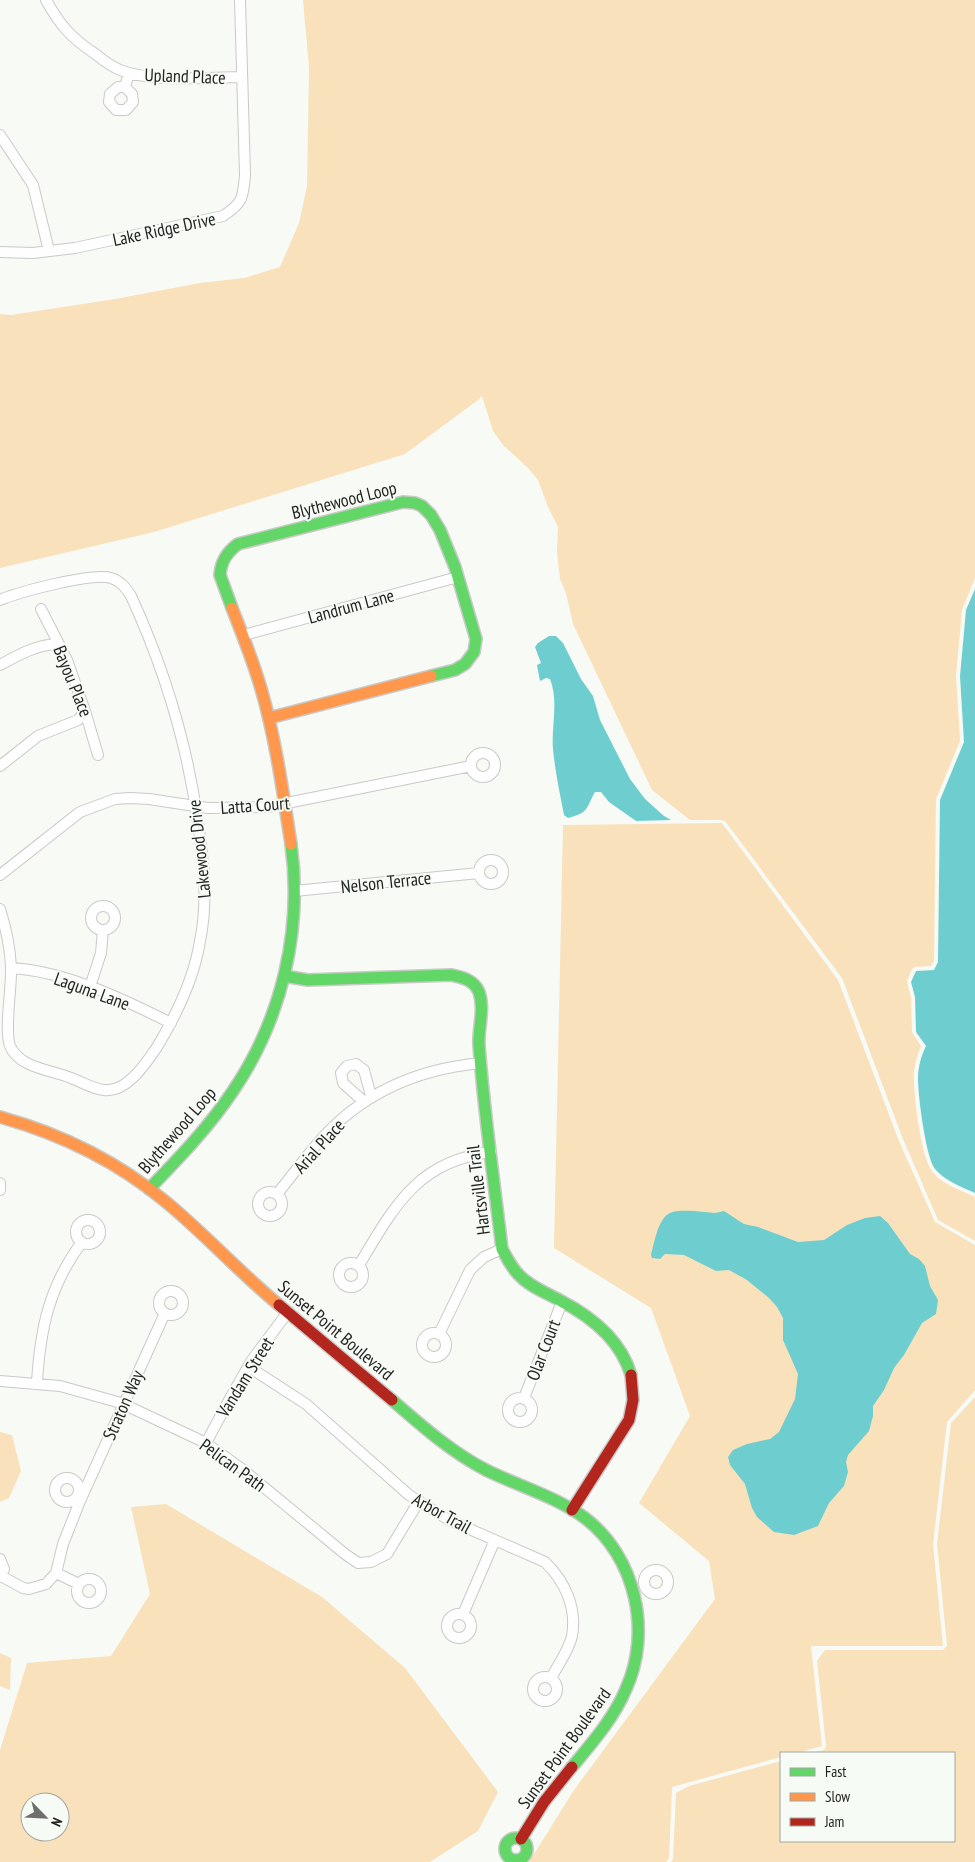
<svg xmlns="http://www.w3.org/2000/svg" width="975" height="1862" viewBox="0 0 975 1862" font-family="'PT Sans Narrow',sans-serif">
  <style>
    .green { fill: #f9e2bb; fill-rule: evenodd }
    .water { fill: #6ecdcf }
    .lines { fill: none; stroke-linecap: round; stroke-linejoin: round }
    .street-casing { stroke: #c9cac7; stroke-width: 12 }
    .fast-casing { stroke: #c9cac7; stroke-width: 14 }
    .slow-casing { stroke: #c9cac7; stroke-width: 14 }
    .jam-casing { stroke: #c9cac7; stroke-width: 14 }
    .street { stroke: #fefefe; stroke-width: 10 }
    .fast { stroke: #63d668; stroke-width: 11 }
    .slow { stroke: #ff974d; stroke-width: 11 }
    .jam { stroke: #b3261e; stroke-width: 11 }
    .labels { text-anchor: middle; dominant-baseline: central; stroke-width: 4; stroke-linejoin: round; paint-order: stroke }
    .street-label { font-size: 18px; fill: #232422; stroke: #f7fbf5 }
  </style>
  <rect width="100%" height="100%" fill="#f8faf6"/>
  <path class="green" d="M303,0H975V578L962,610L956,676L960,741L936,799L934,961L931,966L915,967L912,969L907,981L911,998L912,1032L921,1046C917,1056 913,1068 914,1080C914,1098 921,1157 932,1171C941,1184 961,1190 975,1197V1241L938,1220L903,1139L842,978L725,821L721,820H690L652,790L573,624L566,593L560,579L557,552L558,527L548,507L538,480L528,468L503,445L493,431L482,396L478,400L405,454L154,532L0,568V314L11,315L115,299L200,283L244,278L280,267L299,223L307,186L309,68Z
    M722,823L838,980L899,1141L935,1222L975,1245V1390L947,1422L933,1544L943,1646H811L822,1746L797,1753H781V1757L672,1787L669,1858L666,1862H529L574,1790L715,1599L709,1561L639,1503L690,1416L651,1308L554,1248L563,825Z
    M975,1397V1862H671L673,1859L676,1793L689,1786L781,1761V1841H954V1753H812L824,1750L826,1746L817,1661L825,1650H943L947,1646L937,1544L951,1423Z
    M0,1432L12,1435L21,1471L9,1498L0,1502Z
    M166,1504L322,1597L405,1668L498,1792L478,1831L430,1862H0V1750L27,1663L111,1656L150,1594L131,1507ZM30,1802H60V1832H30Z
    M0,1653L11,1658L10,1690L0,1686Z"/>
  <path class="water" d="M975,589V1193C962,1187 945,1181 935,1169C926,1158 918,1096 918,1079C918,1067 921,1056 926,1046L916,1032L915,997L911,982L916,971L934,970L938,962L940,800L964,742L960,676L966,610Z
    M549,636H556L563,643L581,679L593,696L600,720L630,779L645,799L664,816L671,820L636,821L609,802L601,792H595C586,808 589,813 568,818L564,815C560,794 555,771 553,749C551,726 559,702 550,679L546,678L540,681L537,665L541,663L535,647L538,643Z
    M694,1211L715,1213L724,1211L744,1224L758,1227L798,1242L824,1240L847,1225L865,1218L880,1216L888,1223L910,1254L919,1259L925,1266L930,1286L938,1300L936,1314L922,1323L904,1355L894,1368L884,1390L873,1406V1416L869,1431L848,1455L846,1462L848,1472L844,1486L829,1503L818,1526L794,1535L774,1532L757,1517L752,1508L745,1484L730,1465L728,1457L733,1450L747,1444L770,1439L779,1432L795,1399L798,1374L783,1340V1318L777,1307L769,1298L747,1280L729,1270L716,1271L684,1255L665,1254L660,1259L652,1258L651,1255C654,1244 658,1218 670,1213C677,1210 686,1211 694,1211Z"/>
  <g class="lines">
    <g class="street-casing">
      <path id="street" d="M46,0C60,25 70,37 94,53C103,60 110,66 120,70C152,83 207,77 242,77
        M125,87H118L110,94L109,102L116,110H126L133,102L132,94L125,87L129,73
        M0,135L33,185L49,251
        M0,252L33,253L75,248L223,216C243,203 243,198 245,175L240,0
        M0,600C19,592 93,572 111,578C121,581 126,588 131,596C165,670 187,742 198,823C204,863 208,902 200,941C194,979 177,1014 157,1047C146,1063 127,1093 104,1090C93,1089 82,1082 71,1078C52,1070 19,1068 10,1046C4,1030 12,987 11,967C10,947 6,928 0,909
        M41,609L67,660L85,711L98,755
        M244,635L458,577
        M0,665C18,655 38,644 59,644
        M471 765a12 12 0 1 1 24 0a12 12 0 1 1-24 0Z
        M0,766L38,736L78,720L85,711
        M479 872a12 12 0 1 1 24 0a12 12 0 1 1-24 0Z
        M0,875L80,812L115,799L130,798L149,799L208,808L267,807L471,766
        M294,891L479,873
        M91 918a12 12 0 1 1 24 0a12 12 0 1 1-24 0Z
        M11,968C65,971 123,999 171,1023
        M90,987L101,953L103,930
        M363,1101L343,1083L341,1073L347,1066L356,1064L364,1070L371,1096
        M0,1183V1190
        M258 1204a12 12 0 1 1 24 0a12 12 0 1 1-24 0Z
        M277,1194C291,1177 304,1159 318,1143C360,1094 417,1069 481,1063
        M76 1232a12 12 0 1 1 24 0a12 12 0 1 1-24 0Z
        M339 1275a12 12 0 1 1 24 0a12 12 0 1 1-24 0Z
        M359,1265C394,1207 417,1161 491,1152
        M159 1303a12 12 0 1 1 24 0a12 12 0 1 1-24 0Z
        M422 1345a12 12 0 1 1 24 0a12 12 0 1 1-24 0Z
        M439,1334L470,1270L484,1257L502,1249
        M249,1367L306,1404L409,1495L449,1520L545,1562C565,1581 577,1608 572,1636C569,1650 558,1665 551,1678
        M0,1381L60,1386L121,1403L206,1443L242,1469L345,1554L358,1563L371,1562L387,1554L419,1501
        M37,1383C40,1330 49,1286 82,1242
        M508 1410a12 12 0 1 1 24 0a12 12 0 1 1-24 0Z
        M524,1398L562,1302
        M206,1443L228,1402L252,1360L288,1312
        M55 1490a12 12 0 1 1 24 0a12 12 0 1 1-24 0Z
        M0,1559L4,1569L0,1577
        M644 1582a12 12 0 1 1 24 0a12 12 0 1 1-24 0Z
        M56,1573L79,1584
        M1,1576L23,1588L29,1589L46,1584L56,1573L63,1544L80,1501L165,1313
        M77 1591a12 12 0 1 1 24 0a12 12 0 1 1-24 0Z
        M447 1626a12 12 0 1 1 24 0a12 12 0 1 1-24 0Z
        M463,1614L495,1540
        M533 1689a12 12 0 1 1 24 0a12 12 0 1 1-24 0Z"/>
    </g>
    <g class="fast-casing">
      <path id="fast" d="M232,608L220,575C221,561 227,552 238,544L403,502L415,503L422,506L431,515L440,530L455,567L476,639L474,652L465,664L455,670L431,676
        M284,976L308,980L451,975C462,977 474,980 479,992C485,1009 478,1028 479,1045C484,1113 494,1181 502,1249C507,1258 511,1267 519,1275C530,1287 547,1293 561,1301C592,1317 621,1341 631,1375
        M149,1189C179,1158 209,1127 233,1091C282,1019 303,929 291,844
        M392,1400C422,1426 451,1452 486,1470C518,1486 555,1496 585,1518C636,1557 652,1632 626,1689C614,1718 592,1743 572,1767
        M505 1849a11 11 0 1 1 22 0a11 11 0 1 1-22 0Z"/>
    </g>
    <g class="slow-casing">
      <path id="slow" d="M232,608C243,636 254,663 262,692C276,741 283,793 291,844
        M269,718L431,676
        M0,1117C61,1134 117,1161 166,1202C205,1234 240,1273 279,1305"/>
    </g>
    <g class="jam-casing">
      <path id="jam" d="M279,1305L392,1400
        M572,1510L629,1420L633,1400L631,1375
        M521,1839L544,1802L572,1767"/>
    </g>
    <use href="#street" class="street"/>
    <use href="#fast" class="fast"/>
    <use href="#slow" class="slow"/>
    <use href="#jam" class="jam"/>
  </g>
  <g class="labels">
    <g class="street-label">
      <text transform="translate(185 76) rotate(2)">Upland Place</text>
      <text transform="translate(164 229) rotate(-12)">Lake Ridge Drive</text>
      <text transform="translate(344 500) rotate(-14)">Blythewood Loop</text>
      <text transform="translate(351 606) rotate(-15)">Landrum Lane</text>
      <text transform="translate(73 681) rotate(68)">Bayou Place</text>
      <text transform="translate(255 805) rotate(-4)">Latta Court</text>
      <text transform="translate(199 849) rotate(-96)">Lakewood Drive</text>
      <text transform="translate(386 882) rotate(-6)">Nelson Terrace</text>
      <text transform="translate(92 991) rotate(20)">Laguna Lane</text>
      <text transform="translate(177 1130) rotate(-49)">Blythewood Loop</text>
      <text transform="translate(319 1146) rotate(-48)">Arial Place</text>
      <text transform="translate(478 1190) rotate(-97)">Hartsville Trail</text>
      <text transform="translate(336 1330) rotate(40)">Sunset Point Boulevard</text>
      <text transform="translate(543 1350) rotate(-69)">Olar Court</text>
      <text transform="translate(245 1377) rotate(-58)">Vandam Street</text>
      <text transform="translate(123 1405) rotate(-66)">Straton Way</text>
      <text transform="translate(233 1465) rotate(36)">Pelican Path</text>
      <text transform="translate(442 1513) rotate(29)">Arbor Trail</text>
      <text transform="translate(564 1748) rotate(-54)">Sunset Point Boulevard</text>
    </g>
  </g>
  <rect x="780" y="1752" width="175" height="90" fill="#f7fbf5" stroke="#a2a5a1"/>
  <rect x="790" y="1768" width="25" height="8" fill="#63d668" stroke="#a2a5a1"/>
  <text x="825" y="1777" font-size="15" fill="#232422">Fast</text>
  <rect x="790" y="1793" width="25" height="8" fill="#ff974d" stroke="#a2a5a1"/>
  <text x="825" y="1802" font-size="15" fill="#232422">Slow</text>
  <rect x="790" y="1818" width="25" height="8" fill="#b3261e" stroke="#a2a5a1"/>
  <text x="825" y="1827" font-size="15" fill="#232422">Jam</text>
  <g transform="translate(45 1817) rotate(114)"><circle r="24" fill="#f7fbf5" stroke="#a2a5a1"/>
  <path d="M0-4L9 19L0 12L-9 19Z" fill="#6e6f6c"/>
  <text y="-8" font-size="14" font-weight="bold" text-anchor="middle" fill="#232422">N</text>
  </g>
</svg>
